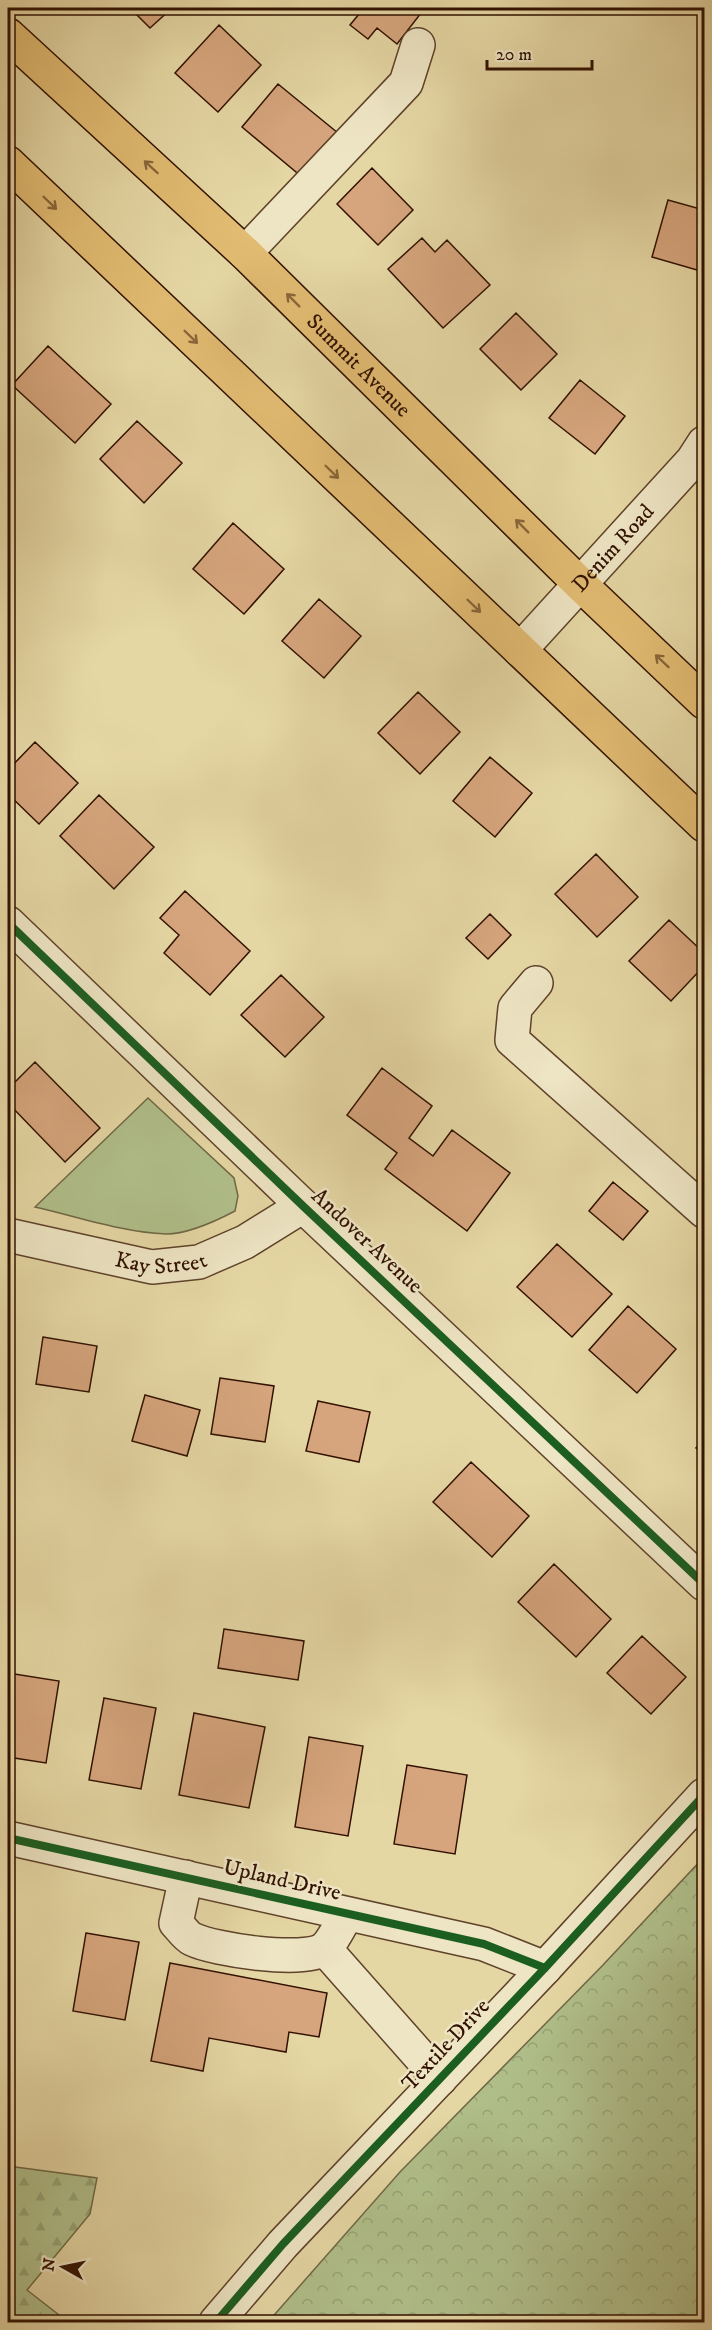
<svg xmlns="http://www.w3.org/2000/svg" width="712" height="2330" viewBox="0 0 712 2330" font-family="'IM FELL DW Pica',serif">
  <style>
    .grass { fill: #b0bf8a; stroke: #706846; stroke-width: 1.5 }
    .forest { fill: url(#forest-firs); stroke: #706846; stroke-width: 1.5 }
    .park { fill: url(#park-crowns); stroke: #706846; stroke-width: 1.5 }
    .building { fill: #d6a57d; stroke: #311101; stroke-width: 1.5 }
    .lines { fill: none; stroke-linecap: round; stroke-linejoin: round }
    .minor-casing { stroke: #5e422a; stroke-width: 36 }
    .major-casing { stroke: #311101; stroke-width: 36 }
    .minor { stroke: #eee5c4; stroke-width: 33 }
    .major { stroke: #e2bc72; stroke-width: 33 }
    .cycleway-casing { stroke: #eee5c4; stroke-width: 11 }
    .cycleway { stroke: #1b5e20; stroke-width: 8 }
    .oneway { stroke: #8a663a }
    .labels { text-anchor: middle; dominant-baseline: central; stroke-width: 5; stroke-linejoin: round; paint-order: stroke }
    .street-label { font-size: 22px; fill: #311101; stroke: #eee5c4 }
  </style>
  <defs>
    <pattern id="forest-firs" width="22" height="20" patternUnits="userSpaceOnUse" patternTransform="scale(1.5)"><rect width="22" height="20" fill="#b0bf8a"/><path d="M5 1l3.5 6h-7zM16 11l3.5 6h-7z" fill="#98a375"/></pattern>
    <pattern id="park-crowns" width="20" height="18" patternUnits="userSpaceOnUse" patternTransform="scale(1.5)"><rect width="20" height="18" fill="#b0bf8a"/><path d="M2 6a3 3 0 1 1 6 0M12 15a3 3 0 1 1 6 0" fill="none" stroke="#98a375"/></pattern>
  </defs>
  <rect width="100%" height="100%" fill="#e5d7a4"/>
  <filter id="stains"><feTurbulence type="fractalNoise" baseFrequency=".00333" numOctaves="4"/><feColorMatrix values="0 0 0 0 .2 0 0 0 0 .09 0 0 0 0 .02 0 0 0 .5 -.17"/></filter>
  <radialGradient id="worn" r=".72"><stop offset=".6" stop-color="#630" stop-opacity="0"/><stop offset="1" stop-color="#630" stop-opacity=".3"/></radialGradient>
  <path class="grass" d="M148,1098L234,1178L238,1196L235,1211C216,1221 187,1234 166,1234C125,1233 75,1216 35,1207Z"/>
  <path class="forest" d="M8,2166L97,2178L90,2214L27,2290L68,2322H8Z"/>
  <path class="park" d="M704,1857V2322H268L400,2172L603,1965Z"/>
  <path class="building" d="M130,8H172L150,28Z
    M364,8H425L397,44L377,28L368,39L350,25Z
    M219,25L261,65L218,112L175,73Z
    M278,84L338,133L302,177L242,127Z
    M372,168L413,210L378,245L337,204Z
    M668,200L704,210V272L652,257Z
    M422,238L435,252L447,240L490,285L443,328L388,269Z
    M516,313L557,354L521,390L480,349Z
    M48,346L111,404L75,443L12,385Z
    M580,380L625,416L595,454L549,418Z
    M137,421L182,463L144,503L100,459Z
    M233,523L284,569L244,614L193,569Z
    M319,599L361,636L324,678L282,641Z
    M418,692L460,732L420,774L378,733Z
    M35,742L78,783L39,824L8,794V770Z
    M490,757L532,793L495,837L453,801Z
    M99,795L154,847L114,889L60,836Z
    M596,854L638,897L597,937L555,894Z
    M185,891L250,951L210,995L164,953L179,935L160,918Z
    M490,914L511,935L488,959L466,938Z
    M669,920L704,953V966L671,1001L629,961Z
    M281,975L324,1017L285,1057L241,1015Z
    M35,1062L100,1128L65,1162L8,1103V1089Z
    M382,1068L432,1106L409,1138L433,1156L452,1130L510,1173L467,1231L385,1169L397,1153L347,1115Z
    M613,1182L648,1211L623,1240L589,1211Z
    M557,1244L612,1294L572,1337L517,1287Z
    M628,1306L676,1349L637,1393L589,1350Z
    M43,1337L97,1346L89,1392L36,1384Z
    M220,1378L274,1386L265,1442L211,1434Z
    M145,1395L200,1410L187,1456L132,1441Z
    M318,1401L370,1412L359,1462L306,1451Z
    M704,1439V1455L696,1448Z
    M471,1462L529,1516L492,1557L433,1502Z
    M554,1564L611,1619L576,1657L518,1602Z
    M224,1629L304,1641L298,1680L218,1668Z
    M642,1636L686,1677L651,1714L607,1673Z
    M8,1673L59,1681L46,1763L8,1757Z
    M104,1698L156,1708L141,1789L89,1780Z
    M194,1713L265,1727L249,1808L179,1795Z
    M309,1737L363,1746L348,1836L295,1827Z
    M407,1765L467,1775L455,1854L394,1844Z
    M86,1933L139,1942L125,2020L73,2011Z
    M170,1963L327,1993L319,2037L289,2032L286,2052L209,2038L203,2071L151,2061Z"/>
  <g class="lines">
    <g class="minor-casing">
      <g id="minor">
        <path d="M245,253L406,83L418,45"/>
        <path id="s1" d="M520,650L693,460L704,443"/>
        <path d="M8,923L303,1206L704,1584"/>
        <path d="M536,983L515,1008L512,1040L704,1211"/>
        <path id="s2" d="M8,1235L152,1267L199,1262L245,1242L303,1206"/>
        <path d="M8,1838L484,1944L545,1968"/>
        <path d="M186,1877L176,1923C181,1928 186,1936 192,1939C214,1950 304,1963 324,1949C332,1943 342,1922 347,1914"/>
        <path d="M325,1949L440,2079"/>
        <path d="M216,2322L283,2244L545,1968L704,1795"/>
      </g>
    </g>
    <g class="major-casing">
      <g id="major">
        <path id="s3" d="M8,35L245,253L580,584L704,702"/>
        <path d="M8,163L704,825"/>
      </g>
    </g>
    <use href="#minor" class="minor"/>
    <use href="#major" class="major"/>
    <g class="cycleway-casing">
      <path id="cycleway" d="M8,923L303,1206L704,1584
        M8,1838L484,1944L545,1968
        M216,2322L283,2244L545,1968L704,1795"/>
    </g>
    <use href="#cycleway" class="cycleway"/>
  </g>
  <defs><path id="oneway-shaft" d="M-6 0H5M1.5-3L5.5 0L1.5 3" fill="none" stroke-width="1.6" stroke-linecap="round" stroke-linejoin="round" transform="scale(1.5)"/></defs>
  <g class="oneway">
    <use href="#oneway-shaft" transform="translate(151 167) rotate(-138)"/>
    <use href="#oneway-shaft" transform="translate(50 203) rotate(44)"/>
    <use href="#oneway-shaft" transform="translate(293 300) rotate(-135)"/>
    <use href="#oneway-shaft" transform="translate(191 337) rotate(44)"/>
    <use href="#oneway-shaft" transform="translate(332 472) rotate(44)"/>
    <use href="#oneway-shaft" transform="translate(522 526) rotate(-135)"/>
    <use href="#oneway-shaft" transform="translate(474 606) rotate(44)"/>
    <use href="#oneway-shaft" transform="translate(662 661) rotate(-137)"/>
  </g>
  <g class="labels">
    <g class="street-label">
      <text stroke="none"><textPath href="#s3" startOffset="482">Summit Avenue</textPath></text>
      <text stroke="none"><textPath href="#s1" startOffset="138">Denim Road</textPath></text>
      <text transform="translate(367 1241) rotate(43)">Andover Avenue</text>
      <text stroke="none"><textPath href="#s2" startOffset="156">Kay Street</textPath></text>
      <text transform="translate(282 1880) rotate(13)">Upland Drive</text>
      <text transform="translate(446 2045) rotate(-47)">Textile Drive</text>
    </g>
  </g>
  <rect width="712" height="2330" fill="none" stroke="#e5d7a4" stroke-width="30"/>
  <rect x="9" y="9" width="694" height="2312" fill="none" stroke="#311101" stroke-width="3"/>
  <rect x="15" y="15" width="682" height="2300" fill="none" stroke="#311101" stroke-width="1.5"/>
  <g transform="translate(63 2267) rotate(279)" stroke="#eee5c4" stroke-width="4.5" paint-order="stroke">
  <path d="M0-4.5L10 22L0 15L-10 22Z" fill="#311101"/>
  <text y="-9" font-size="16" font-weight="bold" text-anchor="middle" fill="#311101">N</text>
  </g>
  <path d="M487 60v9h105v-9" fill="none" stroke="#311101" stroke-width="3"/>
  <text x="496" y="60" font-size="18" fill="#311101" stroke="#eee5c4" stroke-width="4.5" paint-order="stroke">20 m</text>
  <rect width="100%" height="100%" filter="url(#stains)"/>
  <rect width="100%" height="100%" fill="url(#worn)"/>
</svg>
